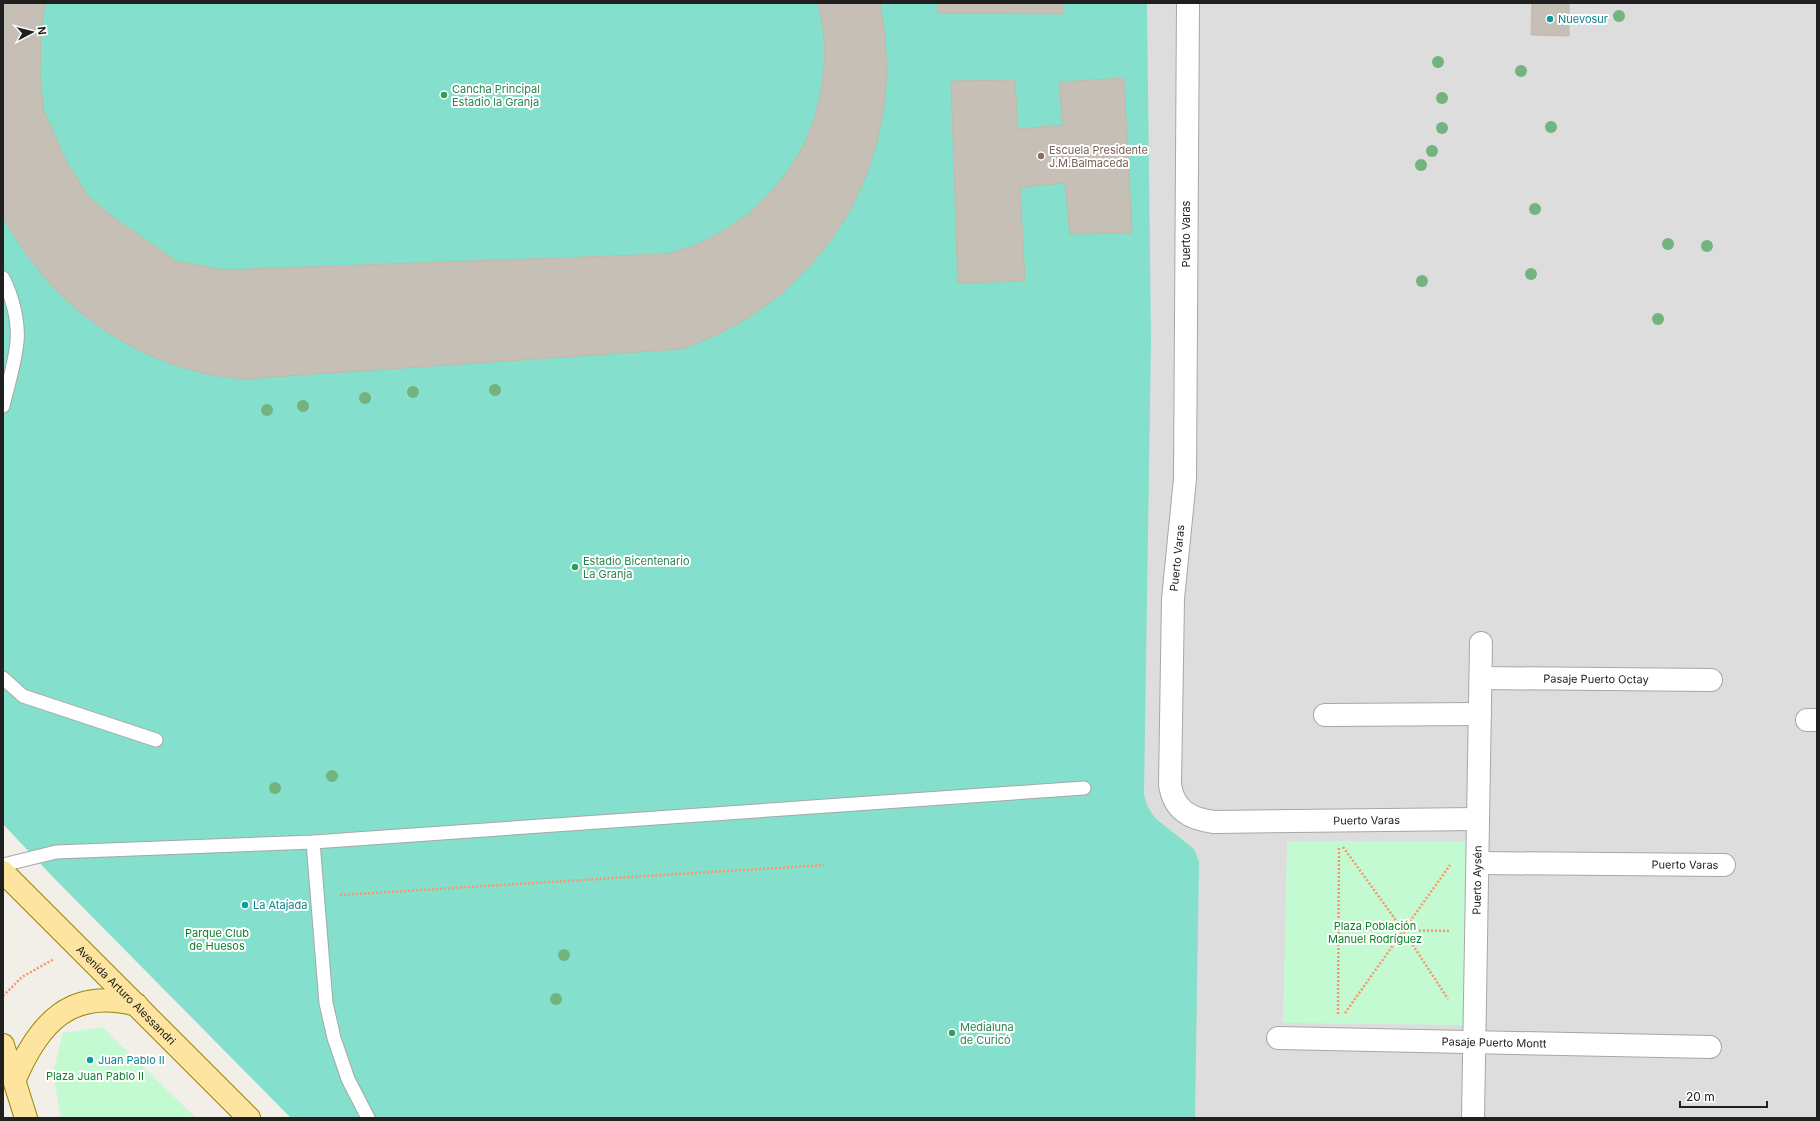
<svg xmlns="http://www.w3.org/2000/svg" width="1820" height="1121" viewBox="0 0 1820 1121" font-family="Inter,sans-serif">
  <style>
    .residential { fill: #dedddd }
    .park { fill: #c4fad2 }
    .pitch { fill: #84e0cc }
    .building { fill: #c6bfb6; stroke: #c3b9a9 }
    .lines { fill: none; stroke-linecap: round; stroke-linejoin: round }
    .lane-casing { stroke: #a7a7a7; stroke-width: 15 }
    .street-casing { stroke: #a7a7a7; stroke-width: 24 }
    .primary-casing { stroke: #9c8300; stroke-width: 24 }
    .path { stroke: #fb946d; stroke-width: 2.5; stroke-dasharray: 2 2; stroke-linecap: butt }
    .lane { stroke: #fff; stroke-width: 13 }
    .street { stroke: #fff; stroke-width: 22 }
    .primary { stroke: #fde49f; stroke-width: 22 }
    .tree { fill: #72b37e }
    .culture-dot { fill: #0f9aa8; stroke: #fff; stroke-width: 1.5 }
    .leisure-dot { fill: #2e9e5b; stroke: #fff; stroke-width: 1.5 }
    .education-dot { fill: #8d6e63; stroke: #fff; stroke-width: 1.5 }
    .labels { text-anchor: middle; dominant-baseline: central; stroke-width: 4; stroke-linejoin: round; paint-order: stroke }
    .culture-label { font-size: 11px; fill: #0d838f; stroke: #fff; text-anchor: start }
    .leisure-label { font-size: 11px; fill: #27864d; stroke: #fff; text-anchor: start }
    .education-label { font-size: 11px; fill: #785e54; stroke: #fff; text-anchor: start }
    .street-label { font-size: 11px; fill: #202020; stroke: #fff }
    .park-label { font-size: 11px; fill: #0b8229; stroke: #fff }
  </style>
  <rect width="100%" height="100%" fill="#f1efe7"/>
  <path class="residential" d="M3,3H1817V1118H291L53,877L3,824Z"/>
  <path class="park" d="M1287,841H1467L1465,1025L1283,1023Z
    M102,1027L196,1118H61L53,1073L63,1033Z"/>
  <path class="pitch" d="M3,3H1147L1151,340L1144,795L1148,807L1155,818L1194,849L1199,861L1195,1118H291L53,877L3,824Z"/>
  <path class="building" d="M3,3H45L41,31L40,71L43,109L66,161L88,196L113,217L176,261L222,270L667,254L696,245L723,231L747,215L769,194L788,171L804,145L815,117L822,87L825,57L823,27L818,3H880L885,35L887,71L884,107L877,142L866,176L851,209L831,240L807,269L780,295L749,317L717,335L682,349L242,379L206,374L171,364L138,350L107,332L78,311L52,286L29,258L9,228L3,215Z
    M938,3H1063V14L938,13Z
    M1532,3H1569V36L1531,35Z
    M1124,78L1132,233L1070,234L1065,183L1020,187L1025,281L958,283L951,81L1015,80L1018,129L1063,125L1059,82Z"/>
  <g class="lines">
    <g class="lane-casing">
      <path id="lane" d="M3,278C12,296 19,321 17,342C15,363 8,385 3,406
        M3,678L23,696L156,740
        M313,842L326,1003L334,1038L348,1079L368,1118
        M3,865L56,852L313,842L1084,788"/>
    </g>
    <g class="street-casing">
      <g id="street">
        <path id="s1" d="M1188,3L1185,479L1173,599L1170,785C1174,810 1190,819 1214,822L1478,819"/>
        <path id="s2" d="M1481,678L1711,680"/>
        <path d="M1325,715L1480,714"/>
        <path d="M1807,720H1817"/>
        <path id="s3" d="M1478,863L1724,865"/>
        <path id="s4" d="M1278,1038L1710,1047"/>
        <path id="s5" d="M1473,1118L1481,643"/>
      </g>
    </g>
    <g class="primary-casing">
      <g id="primary">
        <path id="s6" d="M3,872L249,1118"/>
        <path d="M3,1045L26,1118"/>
        <path d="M15,1079C39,1023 71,987 137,1005"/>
      </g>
    </g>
    <path class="path" d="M1343,847L1403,930L1448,999
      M340,895L824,865
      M1339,929L1450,931
      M3,996L22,977L54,959
      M1345,1013L1450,865
      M1338,1014L1339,847"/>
    <use href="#lane" class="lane"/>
    <use href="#street" class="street"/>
    <use href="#primary" class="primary"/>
  </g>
  <g class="tree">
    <circle cx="1619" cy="16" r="6"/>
    <circle cx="1438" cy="62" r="6"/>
    <circle cx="1521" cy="71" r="6"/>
    <circle cx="1442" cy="98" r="6"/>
    <circle cx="1551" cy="127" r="6"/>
    <circle cx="1442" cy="128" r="6"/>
    <circle cx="1432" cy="151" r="6"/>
    <circle cx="1421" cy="165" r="6"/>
    <circle cx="1535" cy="209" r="6"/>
    <circle cx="1668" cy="244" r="6"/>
    <circle cx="1707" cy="246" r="6"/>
    <circle cx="1531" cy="274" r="6"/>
    <circle cx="1422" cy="281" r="6"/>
    <circle cx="1658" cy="319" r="6"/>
    <circle cx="495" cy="390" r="6"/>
    <circle cx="413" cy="392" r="6"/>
    <circle cx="365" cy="398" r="6"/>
    <circle cx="303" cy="406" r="6"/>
    <circle cx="267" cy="410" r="6"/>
    <circle cx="332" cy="776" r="6"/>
    <circle cx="275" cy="788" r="6"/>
    <circle cx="564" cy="955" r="6"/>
    <circle cx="556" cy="999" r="6"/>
  </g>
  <g class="culture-dot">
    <circle cx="1550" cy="19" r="4"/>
    <circle cx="245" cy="905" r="4"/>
    <circle cx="90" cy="1060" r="4"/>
  </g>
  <g class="leisure-dot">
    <circle cx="444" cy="95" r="4"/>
    <circle cx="575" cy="567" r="4"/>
    <circle cx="952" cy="1033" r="4"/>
  </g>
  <circle class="education-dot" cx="1041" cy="156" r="4"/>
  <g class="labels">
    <g class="culture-label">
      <text x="1558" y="19">Nuevosur</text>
      <text x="253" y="905">La Atajada</text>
      <text x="98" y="1060">Juan Pablo II</text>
    </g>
    <g class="leisure-label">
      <text x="452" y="89">Cancha Principal<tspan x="452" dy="13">Estadio la Granja</tspan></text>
      <text x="583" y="561">Estadio Bicentenario<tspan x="583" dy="13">La Granja</tspan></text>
      <text x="960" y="1027">Medialuna<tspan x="960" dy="13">de Curicó</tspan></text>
    </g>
    <g class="education-label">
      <text x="1049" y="150">Escuela Presidente<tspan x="1049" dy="13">J.M.Balmaceda</tspan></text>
    </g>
    <g class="street-label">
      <text transform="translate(1186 234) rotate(-90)">Puerto Varas</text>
      <text transform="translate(1177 558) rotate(-84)">Puerto Varas</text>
      <text stroke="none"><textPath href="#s2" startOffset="115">Pasaje Puerto Octay</textPath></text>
      <text stroke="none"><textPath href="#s1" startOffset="998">Puerto Varas</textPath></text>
      <text stroke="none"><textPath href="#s3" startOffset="207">Puerto Varas</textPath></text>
      <text stroke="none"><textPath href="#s5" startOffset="238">Puerto Aysén</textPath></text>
      <text stroke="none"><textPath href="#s6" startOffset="174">Avenida Arturo Alessandri</textPath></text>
      <text stroke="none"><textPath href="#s4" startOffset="216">Pasaje Puerto Montt</textPath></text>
    </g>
    <g class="park-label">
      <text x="1375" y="926">Plaza Población<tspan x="1375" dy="13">Manuel Rodríguez</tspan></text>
      <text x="217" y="933">Parque Club<tspan x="217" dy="13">de Huesos</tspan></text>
      <text x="95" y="1076">Plaza Juan Pablo II</text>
    </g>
  </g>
  <rect width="1820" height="1121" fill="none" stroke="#202020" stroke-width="8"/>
  <g transform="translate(32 32) rotate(83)" stroke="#ffffff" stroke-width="3" paint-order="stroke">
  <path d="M0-3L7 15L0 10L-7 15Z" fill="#202020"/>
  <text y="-6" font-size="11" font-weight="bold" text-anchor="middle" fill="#202020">N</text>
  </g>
  <path d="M1680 1101v6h87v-6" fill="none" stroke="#202020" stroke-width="2"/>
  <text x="1686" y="1101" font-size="12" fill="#202020" stroke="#ffffff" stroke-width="3" paint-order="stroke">20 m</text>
</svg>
